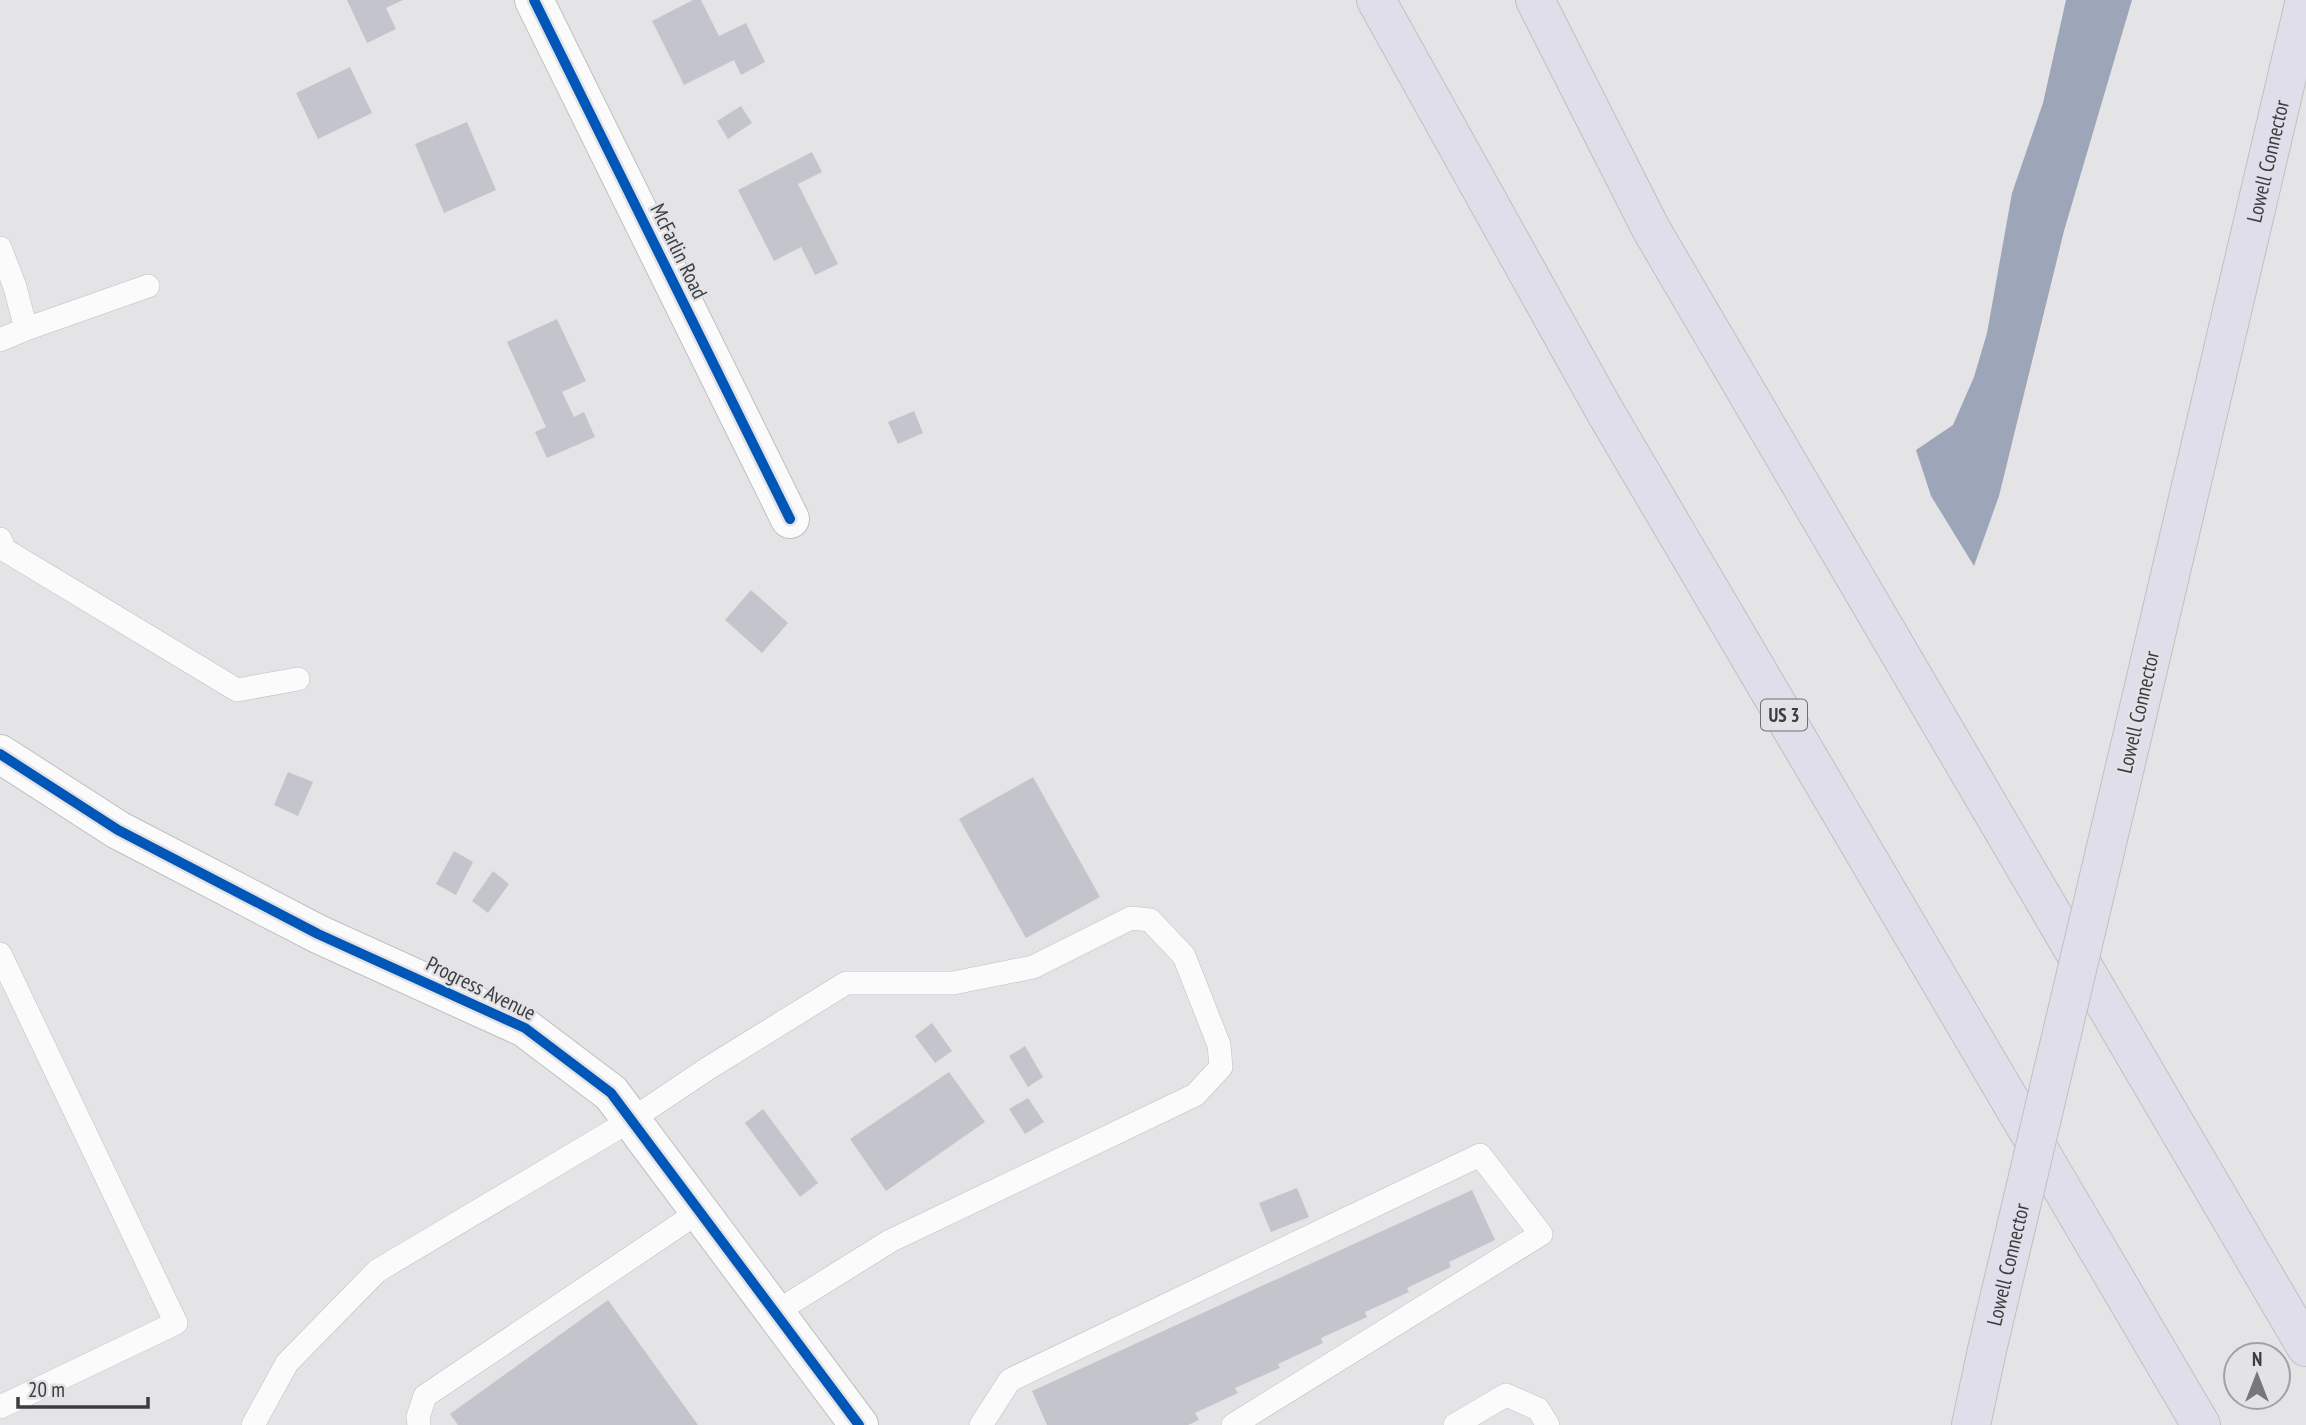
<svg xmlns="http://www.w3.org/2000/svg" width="2306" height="1425" viewBox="0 0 2306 1425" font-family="'PT Sans Narrow',sans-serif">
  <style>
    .water { fill: #9ca6b8 }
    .building { fill: #c4c5cc }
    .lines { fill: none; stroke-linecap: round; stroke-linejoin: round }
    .service-casing { stroke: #bfbfc0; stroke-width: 24 }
    .minor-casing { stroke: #bfbfc0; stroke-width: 40 }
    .motorway-casing { stroke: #c0c0c1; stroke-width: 40 }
    .service { stroke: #fbfbfb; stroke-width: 23 }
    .minor { stroke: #fbfbfb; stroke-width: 38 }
    .motorway { stroke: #e0deea; stroke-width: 38 }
    .motorway-bridge-casing { stroke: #c0c0c1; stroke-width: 40; stroke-linecap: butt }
    .motorway-bridge { stroke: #e0deea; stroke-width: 38 }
    .cycleway-casing { stroke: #e3e3e7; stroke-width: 15 }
    .cycleway { stroke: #0057b8; stroke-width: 10 }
    .labels { text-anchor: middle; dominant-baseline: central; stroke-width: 5; stroke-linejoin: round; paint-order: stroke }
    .shield { fill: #e3e3e7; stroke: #6e6f71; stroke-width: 2 }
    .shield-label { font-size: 19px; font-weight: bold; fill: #3c3d3e }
    .street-label { font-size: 21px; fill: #3c3d3e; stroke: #e3e3e7 }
  </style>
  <rect width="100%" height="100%" fill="#e4e4e6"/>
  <path class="water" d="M2066,0H2132L2064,231L1999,496L1974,566L1931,496L1916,450L1953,425L1974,377L1987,333L2012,193L2043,103Z"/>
  <path class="building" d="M347,0H403L386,8L396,29L367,43Z
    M693,0H701L719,36L746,23L765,62L741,75L734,60L684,85L652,21Z
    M350,67L372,113L318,139L296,93Z
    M741,106L752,123L728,139L717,121Z
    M467,122L496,190L444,213L415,144Z
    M812,152L822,172L798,184L838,264L815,275L801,247L774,261L738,190Z
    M557,319L586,381L562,392L574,417L584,412L595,437L547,458L535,432L546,427L507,342Z
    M914,411L923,433L898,444L888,422Z
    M751,590L788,623L762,653L725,620Z
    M288,772L313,782L298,816L274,805Z
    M1033,777L1100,897L1026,938L959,819Z
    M454,851L473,862L456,895L436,884Z
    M493,871L509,884L488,913L472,901Z
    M932,1023L952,1051L935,1063L915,1036Z
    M1025,1046L1043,1077L1028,1087L1009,1056Z
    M949,1072L985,1122L886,1191L850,1139Z
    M1028,1098L1044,1122L1025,1134L1009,1109Z
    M763,1109L818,1183L800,1197L745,1123Z
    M1297,1188L1309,1217L1271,1232L1259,1203Z
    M1472,1190L1495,1240L1449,1262L1451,1267L1407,1288L1409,1292L1365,1312L1367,1317L1321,1338L1323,1343L1278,1364L1280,1368L1235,1388L1238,1393L1195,1413L1199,1420L1188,1425H1047L1032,1391Z
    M608,1300L698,1425H458L450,1414Z"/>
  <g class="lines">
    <g class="service-casing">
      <path id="service" d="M0,248L15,287L26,329L0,340
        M26,329L148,286
        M0,539L5,550L237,690L298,679
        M0,954L176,1323L0,1407
        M253,1425L287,1363L377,1271L631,1120L707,1069L846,983H953L1033,967L1131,918L1150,920L1184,956L1219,1045L1221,1067L1195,1095L890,1241L776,1312
        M419,1425L418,1417L425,1396L700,1211
        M981,1425L1010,1380L1480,1155L1541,1234L1233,1425
        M1455,1425L1506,1395L1538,1409L1548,1425"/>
    </g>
    <g class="minor-casing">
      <path id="minor" d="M534,0L790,519
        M0,754L118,830L318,934L525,1028L611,1093L859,1425"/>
    </g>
    <g class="motorway-casing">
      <g id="motorway">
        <path d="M1376,0L1603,408L2201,1425"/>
        <path d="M1535,0L1651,229L2306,1347"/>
        <path id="s1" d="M2137,716L2305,0"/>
        <path d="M1971,1425L1987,1350"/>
      </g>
    </g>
    <use href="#service" class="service"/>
    <use href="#minor" class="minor"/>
    <use href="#motorway" class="motorway"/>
    <g class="motorway-bridge-casing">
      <g id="motorway-bridge">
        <path id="s2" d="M1987,1350L2137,716"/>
      </g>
    </g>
    <use href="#motorway-bridge" class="motorway-bridge"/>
    <g class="cycleway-casing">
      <path id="cycleway" d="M534,0L790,519
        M0,754L118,830L318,934L525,1028L611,1093L859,1425"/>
    </g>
    <use href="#cycleway" class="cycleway"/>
  </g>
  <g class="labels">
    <rect class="shield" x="1761" y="699.5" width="46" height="31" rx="5"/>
    <g class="shield-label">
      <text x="1784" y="715">US 3</text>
    </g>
    <g class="street-label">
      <text stroke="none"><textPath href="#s1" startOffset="570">Lowell Connector</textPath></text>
      <text transform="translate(679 251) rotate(64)">McFarlin Road</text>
      <text transform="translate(2138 712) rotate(-77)">Lowell Connector</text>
      <text transform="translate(481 988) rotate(26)">Progress Avenue</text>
      <text stroke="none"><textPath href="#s2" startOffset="88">Lowell Connector</textPath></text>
    </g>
  </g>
  <g transform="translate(2257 1376)"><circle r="33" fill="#e3e3e7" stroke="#a0a1a3" stroke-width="2"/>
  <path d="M0-5L12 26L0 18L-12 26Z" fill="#777779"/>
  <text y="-10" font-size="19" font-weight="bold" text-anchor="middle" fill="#3c3d3e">N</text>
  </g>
  <path d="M18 1397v10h130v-10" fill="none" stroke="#3c3d3e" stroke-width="3.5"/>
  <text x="28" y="1397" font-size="21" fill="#3c3d3e" stroke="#e3e3e7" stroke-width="5" paint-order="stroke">20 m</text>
</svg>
